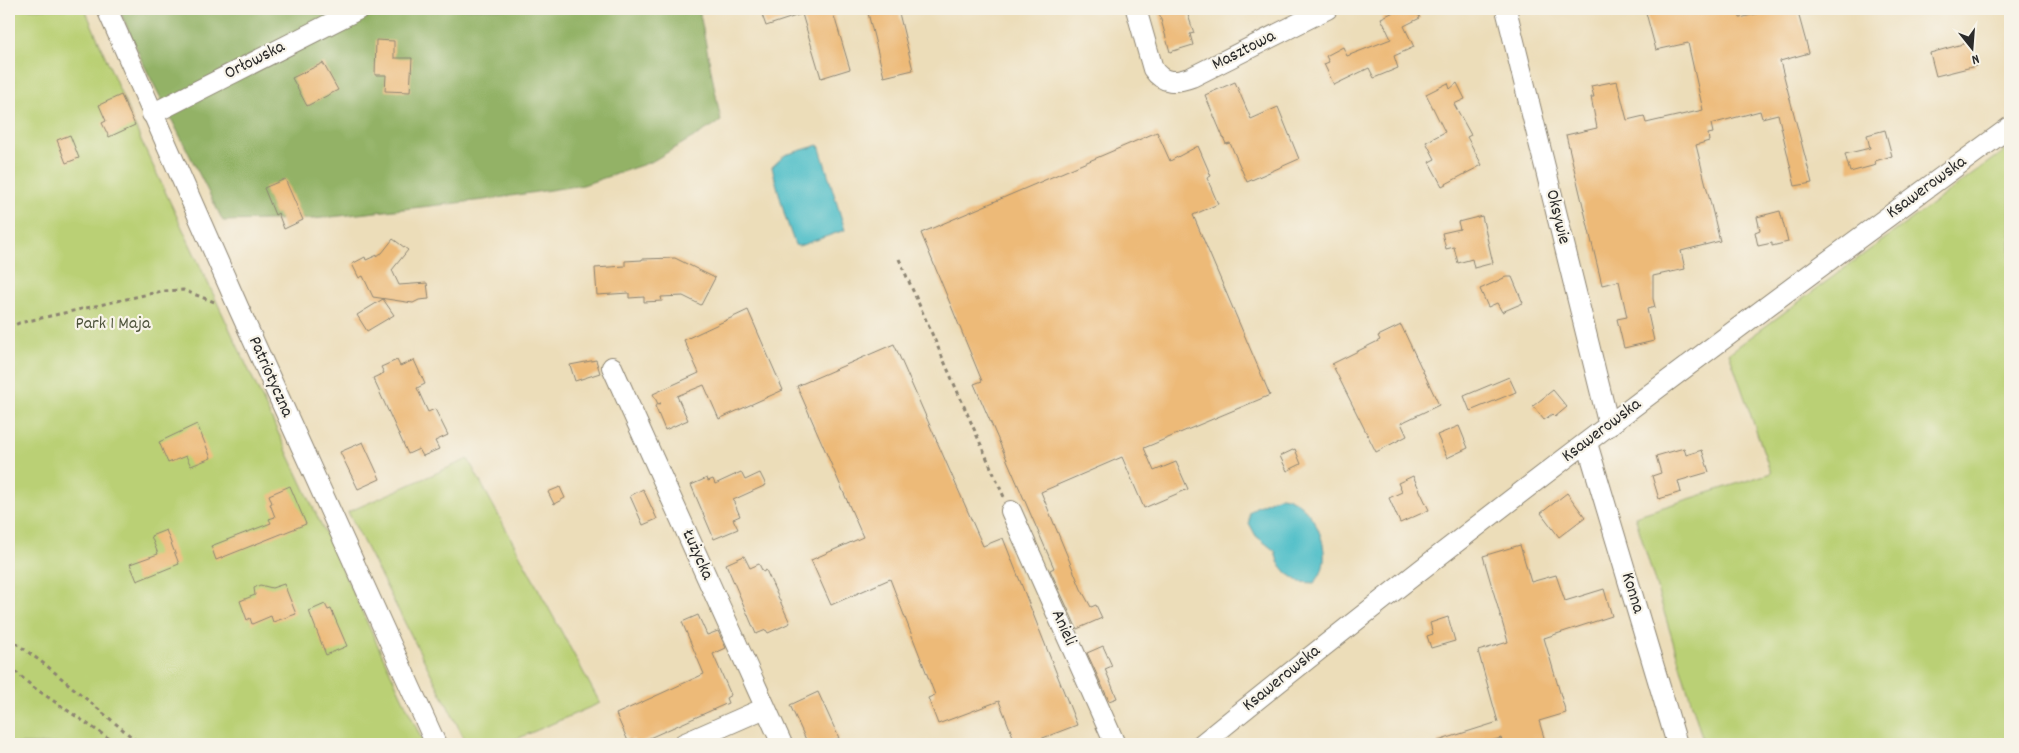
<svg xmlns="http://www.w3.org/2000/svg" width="2019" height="753" viewBox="0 0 2019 753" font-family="Dekko,sans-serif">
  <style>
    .green { fill: #bad074; stroke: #727e50 }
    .forest { fill: #93b266; stroke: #5f6e48 }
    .water { fill: #52c0c9; stroke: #3e767a }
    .building { fill: #edba78 }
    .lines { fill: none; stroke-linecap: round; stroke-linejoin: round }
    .minor-casing { stroke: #8c8472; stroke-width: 22 }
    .path { stroke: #8c8472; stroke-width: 3; stroke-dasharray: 4 4; stroke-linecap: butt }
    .minor { stroke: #fff; stroke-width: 20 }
    .labels { text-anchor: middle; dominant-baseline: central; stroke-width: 4.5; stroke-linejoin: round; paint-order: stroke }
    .street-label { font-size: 18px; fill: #2b2b2b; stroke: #f7f3e8 }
    .park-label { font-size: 18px; fill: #4f543d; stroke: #f7f3e8 }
  </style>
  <rect width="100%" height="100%" fill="#f7f3e8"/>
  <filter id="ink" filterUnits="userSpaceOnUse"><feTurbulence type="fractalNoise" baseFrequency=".02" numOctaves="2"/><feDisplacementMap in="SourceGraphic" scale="10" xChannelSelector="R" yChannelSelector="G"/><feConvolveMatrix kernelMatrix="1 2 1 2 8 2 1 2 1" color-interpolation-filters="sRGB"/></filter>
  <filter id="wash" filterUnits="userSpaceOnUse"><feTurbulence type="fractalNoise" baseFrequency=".0096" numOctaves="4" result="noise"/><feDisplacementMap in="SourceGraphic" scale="20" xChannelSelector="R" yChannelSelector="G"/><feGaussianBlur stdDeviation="1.12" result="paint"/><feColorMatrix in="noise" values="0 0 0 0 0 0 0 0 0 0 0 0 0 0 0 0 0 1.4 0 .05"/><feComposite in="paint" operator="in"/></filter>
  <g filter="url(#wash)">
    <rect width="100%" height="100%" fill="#ecddb9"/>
    <path class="green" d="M9,9H85L141,140L424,744H9Z
      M2010,147V744H1704L1635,516L1771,473L1729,353Z
      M468,459L600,703L505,744H467L348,512Z"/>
    <path class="forest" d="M119,9H699L721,121L651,162L583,185L484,200L313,219L223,221L142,61Z"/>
    <path class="water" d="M819,145L845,230L799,246L795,245L785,216L772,167L785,155Z
      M1281,496C1314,500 1339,559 1314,583L1300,582L1287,573L1278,562L1275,551L1256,536L1249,523V512L1256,507Z"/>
    <g id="blocks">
      <path class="building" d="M760,9H832L850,69L821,78L802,14L766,26Z
        M867,9H898L913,70L884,77Z
        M1158,9H1186L1194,33L1190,34L1193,45L1170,52Z
        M1400,9H1416L1420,18L1404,26L1414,47L1394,56L1398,68L1374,78L1369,68L1334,85L1324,64L1329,62L1326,56L1343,47L1347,56L1391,39L1381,18Z
        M1645,9H1738L1740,18L1775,9H1797L1809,53L1780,61L1812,183L1795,186L1778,114L1762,118L1760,111L1711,124L1713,133L1708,134L1709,141L1696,145L1720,241L1681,251L1685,269L1653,276V299L1655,307L1647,309L1654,341L1624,348L1617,319L1627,317L1619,281L1602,285L1566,135L1597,128L1591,97H1594L1591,86L1617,81L1627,120L1644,116L1646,123L1703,110L1688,43L1656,50Z
        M376,40L394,41V58H412L410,92L385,91L386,75H375Z
        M1970,42L1976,66L1936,76L1930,53Z
        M323,63L338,90L307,106L292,78Z
        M1235,82L1251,119L1278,107L1299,159L1247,182L1230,143L1226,144L1205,95Z
        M1448,83L1450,89L1457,83L1465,99L1454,104L1471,135L1467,137L1482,165L1442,186L1429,162L1435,159L1426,142L1445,132L1426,94Z
        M121,95L135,125L109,137L102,123L106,121L99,105Z
        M1885,130L1892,156L1875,161L1876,165L1850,172L1845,154L1870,148L1867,135Z
        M1157,132L1170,161L1198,146L1211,176L1207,178L1218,204L1193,215L1270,395L1144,448L1154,471L1176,462L1188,489L1144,508L1122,457L1041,492L1081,589L1091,607L1096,605L1102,618L1077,629L1050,570L1054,568L974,384L982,381L921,233Z
        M70,135L79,158L66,163L57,140Z
        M285,179L303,220L284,229L278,213L275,215L264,188Z
        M1780,211L1788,242L1772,246V243L1758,246L1755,232L1760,230L1757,217Z
        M1482,216L1493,263L1474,268L1472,259L1458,263L1454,247L1446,249L1442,233L1460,229L1458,222Z
        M393,239L408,250L392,270L399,285L427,283L429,299L419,300L413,303L373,297L363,276L359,278L352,264L365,257L366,260L382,253Z
        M675,258L715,278L701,305L683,296L661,297L662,301L644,302V297L629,298V293L597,295L595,268L625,266V261L642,260V259Z
        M1506,277H1512L1523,303L1502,312L1497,303L1488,307L1480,289Z
        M383,299L394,315L367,331L357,315Z
        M748,310L783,390L719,419L704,385L677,396L688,420L665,430L655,406L661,403L658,404L653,394L699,373L684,340Z
        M1401,325L1439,405L1401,423L1407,436L1376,452L1332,364L1380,340L1378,336Z
        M894,344L983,546L1003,538L1077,725L1027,744H1016L999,701L938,724L928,698L935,695L890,579L831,605L811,560L863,537L797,386Z
        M397,360L400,366L414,360L425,384L417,388L428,412L435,409L448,435L435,441L439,449L423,456L419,449L408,454L373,378L384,373L381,367Z
        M596,360L600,373L575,381L570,365Z
        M1509,377L1516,392L1470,411L1464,396Z
        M1553,390L1567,407L1555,417L1552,414L1544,420L1533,406Z
        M197,424L211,458L191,466L186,456L168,463L159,442Z
        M1459,426L1468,448L1447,458L1437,435Z
        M363,442L380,479L358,489L340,452Z
        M1684,448L1686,455L1702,450L1709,472L1678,481L1681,492L1659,499L1652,476L1661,473L1656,456Z
        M1295,449L1301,464L1287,471L1280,456Z
        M741,472L745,480L760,473L766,485L733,500L740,516L733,519L738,529L714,539L691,485L707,478L708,481L713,479L715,484Z
        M1413,476L1429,510L1400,523L1389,498L1402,492L1398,483Z
        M290,486L306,524L216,560L211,546L271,523L269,519L275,517L270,504L272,503L269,495Z
        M560,487L565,498L554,504L548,492Z
        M643,489L657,519L643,525L630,496Z
        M1567,493L1585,517L1559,537L1541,513Z
        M166,530L179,564L137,581L130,564L158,554L151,536Z
        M1520,545L1531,582L1556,575L1565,601L1604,589L1612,616L1544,638L1566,713L1539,721L1546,744H1503L1501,738L1480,744H1438V741L1498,722L1478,651L1508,642L1483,556Z
        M744,556L750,568L759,564L763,572L766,570L790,623L768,633L766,630L756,634L726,564Z
        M284,584L296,614L273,622L271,616L252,624L250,618L247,620L240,601L255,595L254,588L260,585L272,588Z
        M325,604L328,610L331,609L347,646L326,655L309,611Z
        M698,615L707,635L718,631L726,648L713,654L731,695L726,698L728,703L636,744L633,739L628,741L616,714L704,674L682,622Z
        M1448,617L1455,641L1431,648L1427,636L1433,634L1430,623Z
        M1103,646L1112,666L1105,669L1117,698L1109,701L1087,653Z
        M818,692L839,738L824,744H808L790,705Z"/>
    </g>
  </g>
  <g filter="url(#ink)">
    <use href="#blocks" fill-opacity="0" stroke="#8c8472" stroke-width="1"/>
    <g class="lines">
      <g class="minor-casing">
        <path id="minor" d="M107,9L239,309L436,744
          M1136,9L1153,69C1163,84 1176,83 1192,77L1327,9
          M1506,9L1609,426
          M152,114L359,9
          M612,367L782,744
          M1587,443L1677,744
          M1011,511L1115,744
          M683,744L765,708
          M1202,744C1465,530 1737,327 2010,127"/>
      </g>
      <path class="path" d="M899,259L1004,497
        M9,328L19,323L162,291L183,290L217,303
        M9,638L47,666L140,744
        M9,666L33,687L117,744"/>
      <use href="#minor" class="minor"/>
    </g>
  </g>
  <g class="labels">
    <g class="street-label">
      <text transform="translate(1244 51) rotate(-27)">Masztowa</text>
      <text transform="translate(255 61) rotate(-27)">Orłowska</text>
      <text transform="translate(1927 188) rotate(-36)">Ksawerowska</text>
      <text transform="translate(1557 217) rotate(76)">Oksywie</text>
      <text transform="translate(270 377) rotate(66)">Patriotyczna</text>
      <text transform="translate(1602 431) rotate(-37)">Ksawerowska</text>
      <text transform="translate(697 555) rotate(66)">Łużycka</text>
      <text transform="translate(1632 593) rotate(73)">Konna</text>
      <text transform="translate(1063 628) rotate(66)">Anieli</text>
      <text transform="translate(1282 679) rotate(-39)">Ksawerowska</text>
    </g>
    <g class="park-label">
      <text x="113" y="324">Park 1 Maja</text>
    </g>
  </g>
  <rect width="2019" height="753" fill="none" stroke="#f7f3e8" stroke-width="30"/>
  <g transform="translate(1972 48) rotate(163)" stroke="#f7f3e8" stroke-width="4" paint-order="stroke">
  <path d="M0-4L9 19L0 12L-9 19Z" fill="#2b2b2b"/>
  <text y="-8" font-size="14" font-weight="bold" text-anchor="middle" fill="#2b2b2b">N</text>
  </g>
</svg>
